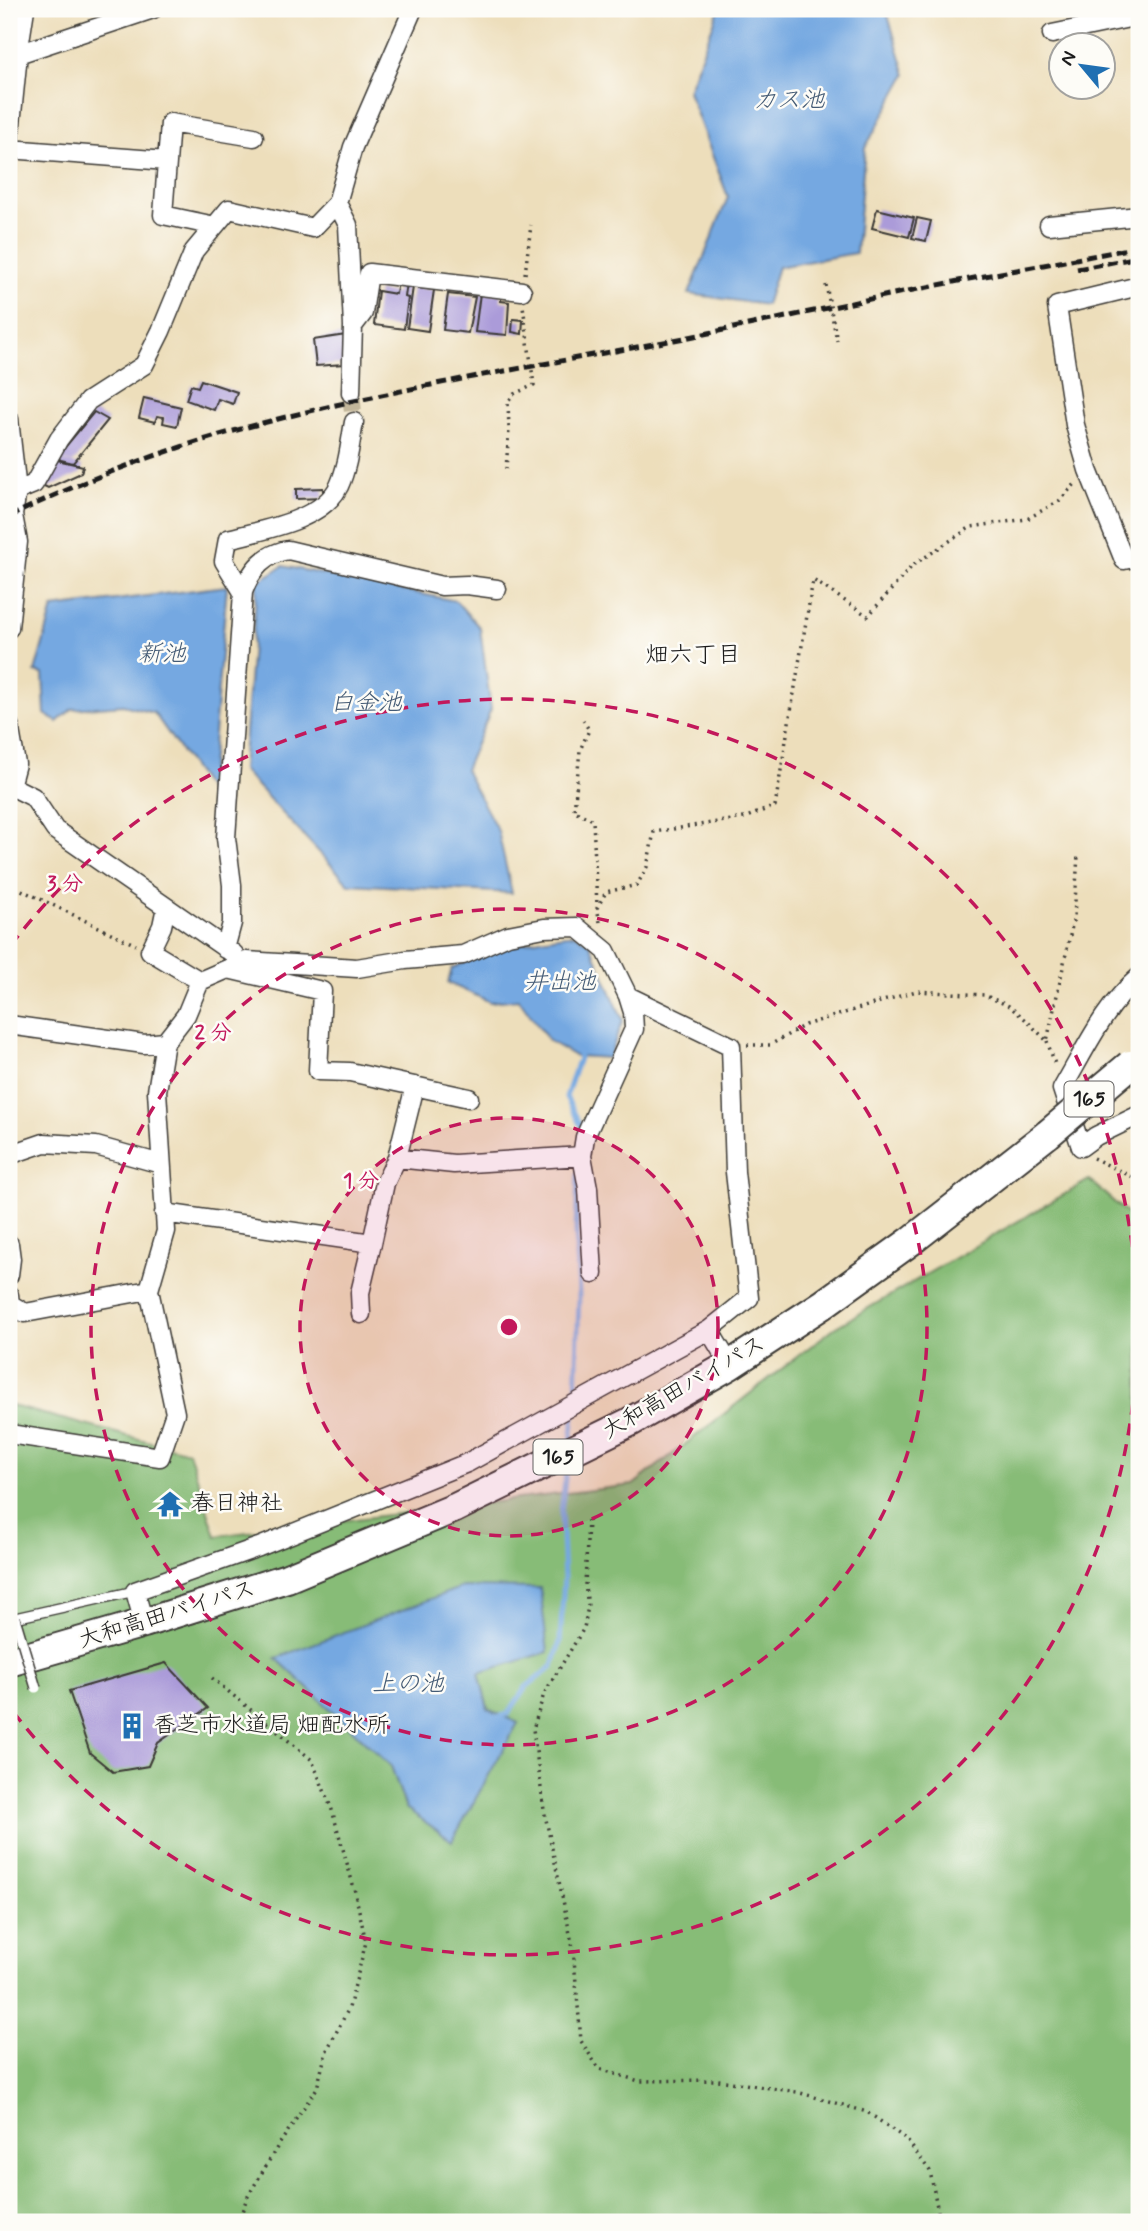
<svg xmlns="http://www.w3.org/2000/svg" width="1148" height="2231" viewBox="0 0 1148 2231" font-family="Mynerve,'Klee One',sans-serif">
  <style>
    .forest { fill: #87bc77; stroke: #526c4a; stroke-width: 2; fill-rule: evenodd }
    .water { fill: #75a8e1; stroke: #48627e; stroke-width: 2 }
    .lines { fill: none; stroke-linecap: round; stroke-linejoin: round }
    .stream { stroke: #75a8e1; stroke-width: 5 }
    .building { fill: #ab9bd9 }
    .minor-tunnel { stroke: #c3b79b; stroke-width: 18; stroke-dasharray: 18 9; stroke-linecap: butt }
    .service-casing { stroke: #3b3934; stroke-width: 12 }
    .minor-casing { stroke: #3b3934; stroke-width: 21 }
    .trunk-casing { stroke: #3b3934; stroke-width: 32 }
    .path { stroke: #3b3934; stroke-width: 3.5; stroke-dasharray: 2 5; stroke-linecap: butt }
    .service { stroke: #fff; stroke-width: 9 }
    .minor { stroke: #fff; stroke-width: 18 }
    .trunk { stroke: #fff; stroke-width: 28 }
    .rail { stroke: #1c1c1c; stroke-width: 5; stroke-dasharray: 10 5; stroke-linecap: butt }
    .service-bridge-casing { stroke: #3b3934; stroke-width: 12; stroke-linecap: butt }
    .trunk-bridge-casing { stroke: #3b3934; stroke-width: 32; stroke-linecap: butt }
    .service-bridge { stroke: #fff; stroke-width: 9 }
    .trunk-bridge { stroke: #fff; stroke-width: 28 }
    .ring { fill: none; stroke: #c2185b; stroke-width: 3.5; stroke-dasharray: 12 9 }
    .labels { text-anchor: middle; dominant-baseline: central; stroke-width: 5; stroke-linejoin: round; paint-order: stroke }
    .shield { fill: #fdfcf7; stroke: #605f5e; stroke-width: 2 }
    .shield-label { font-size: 21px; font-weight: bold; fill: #1c1c1c }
    .street-label { font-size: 23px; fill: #1c1c1c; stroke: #fdfcf7 }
    .poi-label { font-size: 23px; fill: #1c1c1c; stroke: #fdfcf7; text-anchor: start }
    .water-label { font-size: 24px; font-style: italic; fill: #445b75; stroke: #fdfcf7 }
    .neighbourhood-label { font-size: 24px; fill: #1c1c1c; stroke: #fdfcf7 }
    .centre { fill: #c2185b; stroke: #fdfcf7; stroke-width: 3.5 }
    .ring-label { font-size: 21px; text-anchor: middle; font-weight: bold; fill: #c2185b; stroke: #fdfcf7; stroke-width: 5; stroke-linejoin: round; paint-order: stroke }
  </style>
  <rect width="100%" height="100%" fill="#fdfcf7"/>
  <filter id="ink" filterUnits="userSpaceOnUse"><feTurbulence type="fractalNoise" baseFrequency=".0143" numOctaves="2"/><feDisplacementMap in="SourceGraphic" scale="14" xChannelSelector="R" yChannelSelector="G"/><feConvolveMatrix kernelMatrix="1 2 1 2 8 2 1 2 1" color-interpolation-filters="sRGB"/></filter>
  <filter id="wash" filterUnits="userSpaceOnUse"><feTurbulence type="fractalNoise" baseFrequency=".00686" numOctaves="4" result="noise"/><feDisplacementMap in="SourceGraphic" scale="28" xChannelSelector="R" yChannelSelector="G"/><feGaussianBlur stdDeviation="1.57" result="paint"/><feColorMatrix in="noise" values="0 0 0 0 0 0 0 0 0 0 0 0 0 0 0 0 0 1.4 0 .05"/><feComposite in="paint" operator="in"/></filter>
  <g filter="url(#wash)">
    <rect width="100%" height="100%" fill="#eddebb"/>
    <path class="forest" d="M1089,1180L1139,1224V2222H9V1405L189,1452L216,1536L633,1485L834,1328ZM277,1658L479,1673L488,1709L518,1723L406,1808L391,1766Z"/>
    <path class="water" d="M719,9H886L906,75L865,148L856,253L778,267L766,305L689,294L728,197L688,91Z
      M283,566L456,601L480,628L491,709L465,770L498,831L512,893L349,884L242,770L257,582Z
      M227,586L209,791L154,713L123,705L72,709L57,722L45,714L43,674L35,672L53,608Z
      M575,934L590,944L623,1020L609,1058L575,1056L549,1041L519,999L490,1002L448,983L452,968C496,949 527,939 575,934Z
      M462,1587L540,1588L548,1652L479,1673L488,1709L518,1723L452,1841L406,1808L391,1766L276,1658Z"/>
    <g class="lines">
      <path class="stream" d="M578,1051L579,1058L566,1097L583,1130
        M576,1399L579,1295L576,1231L578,1174
        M571,1440L575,1408
        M498,1717L508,1714L526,1687L553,1666L560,1642L564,1578L561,1511L567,1464"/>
    </g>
    <g id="blocks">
      <path class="building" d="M877,209L914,218L909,237L872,228Z
        M917,218L931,221L926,241L912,238Z
        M398,282L407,283L405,297L408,298L404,329L374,325L378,291L396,294Z
        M413,287L434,290L428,331L407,328Z
        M480,293L501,294V301L509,302L507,335L475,332Z
        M448,294L475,297L468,333L443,330Z
        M513,319L523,320L522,334L512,332Z
        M346,335L347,351L343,352L344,364L316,366L313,340Z
        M201,380L237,392L233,404L218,399L214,410L186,400L191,385L198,387Z
        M144,398L181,407L177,426L163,423L164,417L157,416L155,422L139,418Z
        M94,412L108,420L73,463L61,460L57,457Z
        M57,460L83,466L81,473L48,488L42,485Z
        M323,488V498L296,499V489Z
        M166,1663L208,1708L158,1743L148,1766L113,1772L90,1753L69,1691Z"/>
    </g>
  </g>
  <g filter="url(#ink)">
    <use href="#blocks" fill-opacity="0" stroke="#3b3934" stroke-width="2"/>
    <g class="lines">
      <path class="minor-tunnel" d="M351,393L354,422"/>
      <g class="service-casing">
        <path id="service" d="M15,1618L135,1591"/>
      </g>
      <g class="minor-casing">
        <path id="minor" d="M1052,34L1139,16
          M9,55L18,54L153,9
          M9,144L18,54L25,9
          M9,149L167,161
          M337,203L348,225L353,326L351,393
          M1049,225L1139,216
          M215,226L163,215L170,123L254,137
          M1139,286L1057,306L1075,425L1088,470L1124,560L1139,557
          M353,326L363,313L369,273L522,291
          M9,419L17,491L13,515L18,542L9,628
          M9,491H17L34,484L59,439L88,401L144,365L161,331L194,251L229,209L313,228L337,203L353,147L413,9
          M243,592L224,561L228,539C262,530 322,521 339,486C348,466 350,444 354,422
          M9,724L16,764L9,790
          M9,785L33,797L55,830L234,954
          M166,907L162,926L150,951L200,981
          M225,949L232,923V885L226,838L243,592C251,570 264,554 288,550L442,586L467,585L497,589
          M228,969L322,991L318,1071L350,1072L469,1098
          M1139,977C1104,1007 1085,1050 1062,1089L1081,1147L1096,1136L1139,1115
          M9,1025L144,1044L165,1042
          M9,1155L44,1143L96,1146L161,1164
          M397,1158L454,1164L582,1156
          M164,1213L372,1243L385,1183L397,1158L415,1086
          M9,1244L11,1259L9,1275
          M593,1274L588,1188L582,1156L585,1137L634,1029L633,1012L628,996
          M9,1295L10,1304L25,1313L149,1290
          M361,1314L360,1293L372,1243
          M709,1330L730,1365
          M9,1434L160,1457L175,1413L149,1290L166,1231L157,1091L165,1042L186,1015L200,981L246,961L357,968L405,960L463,955L508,935L544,928L577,927L606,951L628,996L731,1046L735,1172L749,1298L709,1330L467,1463L259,1547L135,1591L144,1623"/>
      </g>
      <g class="trunk-casing">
        <path id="trunk" d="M9,1662L144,1623L287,1578L455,1508L630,1422L730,1365L822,1305L911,1241L1048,1134"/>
      </g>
      <path class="path" d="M525,274L531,225
        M826,285L837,341
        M506,469L509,430L508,402L514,394L534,385L523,306
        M583,720L589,730L580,750L574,811L593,820L597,906
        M9,884L136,945
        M600,922L597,908L606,892L637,885L647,867L654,832L744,818L775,806L813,580L868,616L913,565L971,527L1027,519L1059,501L1077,482
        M1047,1041L1056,1067
        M747,1045H770L805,1025L916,991L984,995L1009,1006L1025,1019L1047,1041L1074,917L1078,855
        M1093,1158L1139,1180
        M588,1520L585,1585L588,1606L584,1628L544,1694L533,1729L544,1810L573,1948L581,2041L599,2069L639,2081L718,2080L797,2092L867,2112L906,2139L930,2171L940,2222
        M212,1678L312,1760L332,1810L354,1888L366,1942L349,2008L326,2052L317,2088L276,2149L247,2198L238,2222"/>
      <use href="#service" class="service"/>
      <use href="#minor" class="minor"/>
      <use href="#trunk" class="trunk"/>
      <path class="rail" d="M1077,269L1139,257
        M9,517C219,411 446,384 674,340C751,325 827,308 903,292C982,276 1061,262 1139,247"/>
      <g class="service-bridge-casing">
        <path id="service-bridge" d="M15,1618L36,1688"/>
      </g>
      <g class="trunk-bridge-casing">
        <path id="trunk-bridge" d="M1048,1134L1130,1065"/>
      </g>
      <use href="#service-bridge" class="service-bridge"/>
      <use href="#trunk-bridge" class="trunk-bridge"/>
    </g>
  </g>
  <circle cx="509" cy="1327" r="209" fill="#c2185b" fill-opacity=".12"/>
  <g class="ring">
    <circle cx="509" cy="1327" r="209"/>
    <circle cx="509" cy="1327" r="418"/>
    <path d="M11 945A628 628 0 1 1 11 1709"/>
  </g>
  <defs>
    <g id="temple-bare" transform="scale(2.1)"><path d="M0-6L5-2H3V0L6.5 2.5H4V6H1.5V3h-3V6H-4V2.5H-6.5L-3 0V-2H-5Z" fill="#1f6fb2" stroke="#fdfcf7" stroke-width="2.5" paint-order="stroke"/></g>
    <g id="building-bare" transform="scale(2.1)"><path d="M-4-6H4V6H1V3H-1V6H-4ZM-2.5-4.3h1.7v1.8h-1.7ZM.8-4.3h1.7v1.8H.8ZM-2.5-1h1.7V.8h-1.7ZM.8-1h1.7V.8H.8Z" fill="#1f6fb2" stroke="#fdfcf7" stroke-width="2.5" paint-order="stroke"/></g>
  </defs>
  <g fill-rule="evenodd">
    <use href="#temple-bare" x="170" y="1504"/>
    <use href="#building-bare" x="132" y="1726"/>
  </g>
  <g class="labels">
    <g class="shield">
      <rect x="1064.5" y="1081.5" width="49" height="35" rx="5"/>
      <rect x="533.5" y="1439.5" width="49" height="35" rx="5"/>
    </g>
    <g class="shield-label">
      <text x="1089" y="1099">165</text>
      <text x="558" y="1457">165</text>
    </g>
    <g class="street-label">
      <text transform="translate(684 1388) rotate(-30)">大和高田バイパス</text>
      <text transform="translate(167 1615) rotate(-17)">大和高田バイパス</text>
    </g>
    <g class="poi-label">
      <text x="191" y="1504">春日神社</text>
      <text x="153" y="1726">香芝市水道局 畑配水所</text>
    </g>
    <g class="water-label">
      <text x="789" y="100">カス池</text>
      <text x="162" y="654">新池</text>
      <text x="366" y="703">白金池</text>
      <text x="560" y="982">井出池</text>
      <text x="408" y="1684">上の池</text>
    </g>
    <g class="neighbourhood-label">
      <text x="693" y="655">畑六丁目</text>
    </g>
  </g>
  <circle cx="509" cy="1327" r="10" class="centre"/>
  <g class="ring-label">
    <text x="65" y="890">3 分</text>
    <text x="213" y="1039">2 分</text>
    <text x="361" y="1187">1 分</text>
  </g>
  <rect width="1148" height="2231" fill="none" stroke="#fdfcf7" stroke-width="35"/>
  <g transform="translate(1082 66) rotate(299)"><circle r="33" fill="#fdfcf7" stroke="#a3a29f" stroke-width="2"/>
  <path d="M0-5L12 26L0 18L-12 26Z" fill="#1f6fb2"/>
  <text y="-10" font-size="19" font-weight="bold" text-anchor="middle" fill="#1c1c1c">N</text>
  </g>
</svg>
